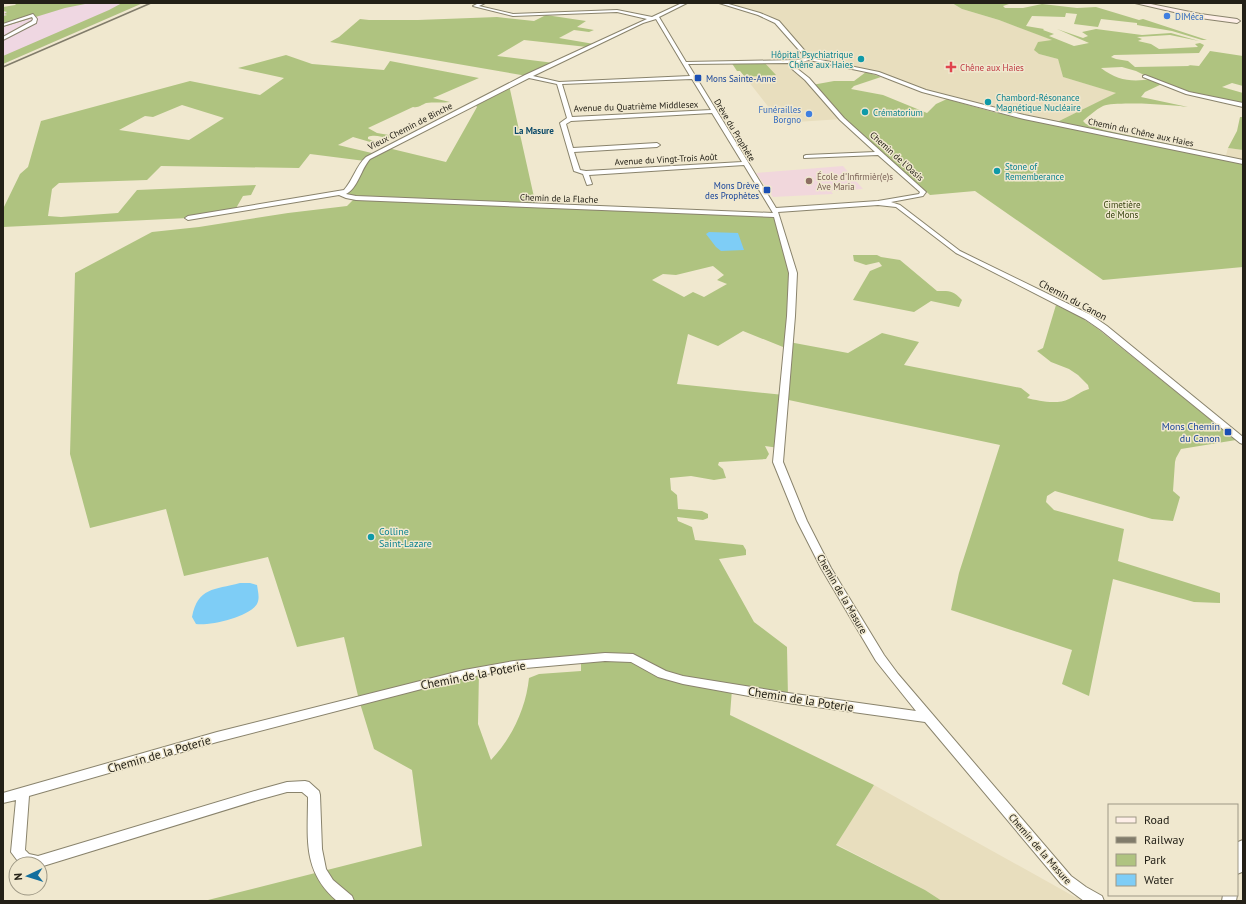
<svg xmlns="http://www.w3.org/2000/svg" width="1246" height="904" viewBox="0 0 1246 904" font-family="'PT Sans',sans-serif">
  <style>
    .built { fill: #e8debe }
    .industrial { fill: #efd7e2 }
    .education { fill: #f1d7dc }
    .green { fill: #afc380; fill-rule: evenodd }
    .water { fill: #7ecdf6 }
    .lines { fill: none; stroke-linecap: round; stroke-linejoin: round }
    .minor-casing { stroke: #89836c; stroke-width: 2 }
    .secondary-casing { stroke: #89836c; stroke-width: 2 }
    .minor { fill: #fff; fill-rule: evenodd }
    .secondary { fill: #feefe8; fill-rule: evenodd }
    .rail { stroke: #817c6b; stroke-width: 1.5 }
    .shop-dot { fill: #3f7fe0; stroke: #f0e8cf; stroke-width: 1.5 }
    .culture-dot { fill: #0f9aa8; stroke: #f0e8cf; stroke-width: 1.5 }
    .health-dot { fill: #e0444e; stroke: #f0e8cf; stroke-width: 1.5 }
    .transit-dot { fill: #1a4fb4; stroke: #f0e8cf; stroke-width: 1.5 }
    .education-dot { fill: #8d6e63; stroke: #f0e8cf; stroke-width: 1.5 }
    .labels { text-anchor: middle; dominant-baseline: central; stroke-width: 3; stroke-linejoin: round; paint-order: stroke }
    .far-shop-label { font-size: 9px; fill: #366cbe; stroke: #f0e8cf; text-anchor: start }
    .far-culture-label { font-size: 9px; fill: #0d838f; stroke: #f0e8cf; text-anchor: start }
    .far-health-label { font-size: 9px; fill: #be3a42; stroke: #f0e8cf; text-anchor: start }
    .far-transit-label { font-size: 9px; fill: #164399; stroke: #f0e8cf; text-anchor: start }
    .far-street-label { font-size: 9px; fill: #232017; stroke: #f0e8cf }
    .far-neighbourhood-label { font-size: 9px; font-weight: bold; fill: #0a4969; stroke: #f0e8cf }
    .far-education-label { font-size: 9px; fill: #785e54; stroke: #f0e8cf; text-anchor: start }
    .far-park-label { font-size: 9px; fill: #34400b; stroke: #f0e8cf }
    .street-label { font-size: 10px; fill: #232017; stroke: #f0e8cf }
    .transit-label { font-size: 10px; fill: #164399; stroke: #f0e8cf; text-anchor: end }
    .culture-label { font-size: 10px; fill: #0d838f; stroke: #f0e8cf; text-anchor: start }
    .near-street-label { font-size: 12px; fill: #232017; stroke: #f0e8cf }
  </style>
  <rect width="100%" height="100%" fill="#f0e8cf"/>
  <path class="built" d="M721,3H952L962,9L999,20L1053,40L1039,54L1058,59L1063,77L1117,93L1055,123L950,98L877,73L813,61L773,20Z
    M762,60L798,61L792,64L842,119L781,123L745,77L775,75Z
    M1228,148L1243,150V162L1225,159Z
    M874,785L1075,897L1081,892L1097,901H942L925,890L836,844Z"/>
  <path class="industrial" d="M53,3H143L3,64V11L7,12Z"/>
  <path class="education" d="M843,166L863,189L831,191L833,194L773,197L756,173Z"/>
  <path class="green" d="M17,3H90L65,8L3,27V16L7,15L4,14L7,12L3,11V7L15,5Z
    M122,3H143L3,64V56L109,10Z
    M952,3H1012L1003,6L1005,8H1023L1042,4L1077,8L1096,7L1139,20L1143,19L1207,40H1202L1172,31L1137,25V23L1101,19L1098,27L1074,24L1077,14L1066,13L1065,17L1032,16L1026,26L1044,29L1043,30L1054,34L1049,36L1074,46L1089,43L1057,29L1083,38L1088,36L1082,32L1096,29L1142,35L1171,33L1199,41L1170,35L1137,37L1142,39L1138,41L1151,44L1159,49L1198,47L1195,44L1200,43L1204,45L1199,53L1114,55L1111,57L1116,59L1128,61L1135,67L1190,66L1188,65L1199,66L1210,51L1243,56V86L1232,83L1222,87L1243,93V105L1195,95L1164,83L1145,92L1141,97L1188,107C1171,105 1117,101 1103,106C1095,110 1089,116 1083,121L1086,124L1104,130L1226,156L1225,159L1055,123L1116,93L1063,77L1058,59L1039,54L1034,50L1038,42L1052,40L999,20L962,9ZM1122,67L1136,71L1152,79C1132,82 1118,81 1101,68Z
    M546,15L586,21L577,27L594,30L589,32L574,30L559,38L594,44L587,47L524,40L497,56L554,63L527,76L330,42L339,37L360,19L369,20H418L497,17L534,21Z
    M286,55L312,64L384,70L390,61L479,78L433,98L450,102C444,103 432,102 426,103C421,105 419,108 413,107L368,128L377,133L395,136C386,141 378,133 368,137V139L377,142V144L353,137L338,145L376,154L388,148L446,162L477,107L475,104L509,85L536,206L777,215L790,261L789,342L848,353L882,333L919,342L904,365L1021,388L1030,395L1027,398C1039,401 1057,405 1069,399C1076,396 1081,391 1089,389L1088,385L1078,375L1069,369L1051,362L1037,351L1043,348L1056,305L1079,316L1098,329L1236,440L1181,449L1176,458L1175,462L1173,491L1180,497L1173,521L1152,519L1055,491L1047,496L1046,502L1054,510L1124,529L1118,561L1220,593V603L1194,602L1113,579L1089,696L1062,684L1072,650L951,610L959,573L1000,445L784,399L779,448L765,446L769,454L766,459L719,462L718,465L723,469L726,478L714,480L691,476L670,478L671,490L677,495L678,509L702,511L708,514V518L703,520L677,517L678,521L692,527L695,540L743,545L746,550V555L719,559L754,622L787,647L788,698L732,689L730,715L874,785L836,845L925,890L942,901H209L208,900L422,846L412,770L374,749L359,700L344,637L297,647L268,557L184,576L166,509L90,528L70,454L75,273L152,232L199,227L288,213L347,206L355,198L341,194L346,192L365,161L310,154L299,168L161,166L147,180L59,183L52,189L48,216L61,217L118,213L137,190L256,185L251,195L243,196L235,210L188,218L3,227V209L20,174L28,167L41,121L190,81L260,95L284,78L238,68ZM182,105L224,118L189,140L119,130L145,116L153,117ZM713,266L724,275L717,280L727,284L704,297L693,292L684,297L652,280L663,274L676,275ZM743,331L788,349L784,395L677,384L688,334L718,346ZM581,661V671L539,674L529,678C526,708 512,738 491,760L478,724L479,671Z
    M762,60L776,75L745,77L740,71H737L731,62Z
    M866,72L881,77L854,86L851,89L883,95L927,113L936,104L947,99L993,112L1243,163V267L1103,280L975,191L930,195L872,143H870L842,119L812,85L834,81H854Z
    M1240,117H1243V150L1228,148L1237,131Z
    M853,255H877L881,257L900,260L937,291C951,291 952,290 962,300L959,307L931,301L914,312L853,300L870,271L882,266L879,262L866,265L854,261Z"/>
  <path class="water" d="M709,232L738,233L744,250L721,251L716,247L706,234Z
    M240,583H250L257,585C258,592 260,598 257,604C249,617 210,626 196,624L192,617C198,587 214,590 240,583Z"/>
  <g class="lines">
    <g class="minor-casing">
      <path id="minor" d="M479,3H485L479,6L513,14L617,10L652,17L682,3H687L659,17L686,62L798,60L806,58L775,23L758,15L719,3H725L760,13L779,21L811,58L879,72L926,90L1024,115L1243,160V164L1024,119L922,92L876,74L809,60L795,64V67L809,78L844,118L926,192L923,196L891,202L900,205L960,251L1091,315L1107,326L1243,437V444L1240,443L1101,330L1085,319L956,253L896,207L878,205L778,212L797,273L795,316L783,462L807,521L831,568L884,655L898,674L1071,876L1086,887L1102,896L1104,901H1084L1061,884L925,722L788,703L683,684L658,677L631,662L605,661L514,669L464,678L217,742L29,796L25,850L29,854L38,856L258,790L287,782L305,781L309,782L319,791L320,795L322,849L326,869L333,880L352,896L354,901H337C302,871 308,839 308,797L302,792H287L258,800L40,867V864H20L11,852L16,800L3,803V793L217,732L464,670L514,661L605,653L633,654L666,671L683,676L788,693L916,711L876,661L821,568L797,521L773,462L787,316L789,273L774,217L356,200L346,198L339,195L188,220L185,218L188,216L344,190C353,180 356,166 366,157L525,75L647,19L617,12L513,16L473,6ZM656,19L690,76L559,82L533,76L643,23ZM791,63V68L805,80L840,120L875,152L806,155L804,156V158L878,155L920,192L919,194L878,201L776,208L688,64ZM529,78L557,84L567,118L560,123L574,171L583,174L587,185L592,184L589,175L744,165L773,213L356,196L346,194C358,188 361,169 370,159ZM692,79L711,110L572,117L562,84ZM712,113L742,162L586,171L580,170L574,152L657,147L660,145L657,143L573,148L566,124L571,121Z
        M33,14L37,19L36,23L3,40V37L32,21L33,19L32,17L3,26V24Z
        M1145,75L1189,92L1243,103V107L1186,94L1143,77V76Z
        M1243,840V870L1242,872L1237,874V845L1238,842Z
        M1223,895H1237L1236,901H1222Z"/>
    </g>
    <g class="secondary-casing">
      <path id="secondary" d="M1135,3H1146L1200,14L1237,19L1240,21L1237,23L1200,18Z"/>
    </g>
    <use href="#minor" class="minor"/>
    <use href="#secondary" class="secondary"/>
    <path class="rail" d="M3,67L151,3"/>
  </g>
  <g class="shop-dot">
    <circle cx="1167" cy="16" r="4"/>
    <circle cx="809" cy="114" r="4"/>
  </g>
  <g class="culture-dot">
    <circle cx="861" cy="59" r="4"/>
    <circle cx="988" cy="102" r="4"/>
    <circle cx="865" cy="112" r="4"/>
    <circle cx="997" cy="171" r="4"/>
    <circle cx="371" cy="537" r="4"/>
  </g>
  <path class="health-dot" d="M949 61h4v4h4v4h-4v4h-4v-4h-4v-4h4z"/>
  <g class="transit-dot">
    <rect x="694" y="74" width="8" height="8" rx="2"/>
    <rect x="763" y="186" width="8" height="8" rx="2"/>
    <rect x="1224" y="428" width="8" height="8" rx="2"/>
  </g>
  <circle class="education-dot" cx="809" cy="181" r="4"/>
  <g class="labels">
    <g class="far-shop-label">
      <text x="1175" y="16">DIMéca</text>
      <text x="801" y="109" text-anchor="end">Funérailles<tspan x="801" dy="10">Borgno</tspan></text>
    </g>
    <g class="far-culture-label">
      <text x="853" y="54" text-anchor="end">Hôpital Psychiatrique<tspan x="853" dy="10">Chêne aux Haies</tspan></text>
      <text x="996" y="97">Chambord-Résonance<tspan x="996" dy="10">Magnétique Nucléaire</tspan></text>
      <text x="873" y="112">Crématorium</text>
      <text x="1005" y="166">Stone of<tspan x="1005" dy="10">Rememberance</tspan></text>
    </g>
    <g class="far-health-label">
      <text x="960" y="67">Chêne aux Haies</text>
    </g>
    <g class="far-transit-label">
      <text x="706" y="78">Mons Sainte-Anne</text>
      <text x="759" y="185" text-anchor="end">Mons Drève<tspan x="759" dy="10">des Prophètes</tspan></text>
    </g>
    <g class="far-street-label">
      <text transform="translate(636 106) rotate(-2)">Avenue du Quatrième Middlesex</text>
      <text transform="translate(410 126) rotate(-27)">Vieux Chemin de Binche</text>
      <text transform="translate(735 130) rotate(59)">Drève du Prophète</text>
      <text transform="translate(1141 132) rotate(12)">Chemin du Chêne aux Haies</text>
      <text transform="translate(897 156) rotate(42)">Chemin de l'Oasis</text>
      <text transform="translate(666 159) rotate(-3)">Avenue du Vingt-Trois Août</text>
      <text transform="translate(559 198) rotate(2)">Chemin de la Flache</text>
    </g>
    <g class="far-neighbourhood-label">
      <text x="534" y="130">La Masure</text>
    </g>
    <g class="far-education-label">
      <text x="817" y="176">École d'Infirmièr(e)s<tspan x="817" dy="10">Ave Maria</tspan></text>
    </g>
    <g class="far-park-label">
      <text x="1122" y="204">Cimetière<tspan x="1122" dy="10">de Mons</tspan></text>
    </g>
    <g class="street-label">
      <text transform="translate(1073 300) rotate(28)">Chemin du Canon</text>
      <text transform="translate(842 594) rotate(60)">Chemin de la Masure</text>
      <text transform="translate(1040 849) rotate(49)">Chemin de la Masure</text>
    </g>
    <g class="transit-label">
      <text x="1220" y="426">Mons Chemin<tspan x="1220" dy="12">du Canon</tspan></text>
    </g>
    <g class="culture-label">
      <text x="379" y="531">Colline<tspan x="379" dy="12">Saint-Lazare</tspan></text>
    </g>
    <g class="near-street-label">
      <text transform="translate(473 675) rotate(-11)">Chemin de la Poterie</text>
      <text transform="translate(801 699) rotate(9)">Chemin de la Poterie</text>
      <text transform="translate(159 754) rotate(-16)">Chemin de la Poterie</text>
    </g>
  </g>
  <rect width="1246" height="904" fill="none" stroke="#232017" stroke-width="8"/>
  <rect x="1108" y="804" width="130" height="92" fill="#f0e8cf" stroke="#9e9885"/>
  <rect x="1116" y="817" width="20" height="6" fill="#feefe8" stroke="#9e9885"/>
  <text x="1144" y="824" font-size="12" fill="#232017">Road</text>
  <rect x="1116" y="837" width="20" height="6" fill="#817c6b" stroke="#9e9885"/>
  <text x="1144" y="844" font-size="12" fill="#232017">Railway</text>
  <rect x="1116" y="854" width="20" height="12" fill="#afc380" stroke="#9e9885"/>
  <text x="1144" y="864" font-size="12" fill="#232017">Park</text>
  <rect x="1116" y="874" width="20" height="12" fill="#7ecdf6" stroke="#9e9885"/>
  <text x="1144" y="884" font-size="12" fill="#232017">Water</text>
  <g transform="translate(28 876) rotate(266)"><circle r="19" fill="#f0e8cf" stroke="#9e9885"/>
  <path d="M0-3L7 15L0 10L-7 15Z" fill="#126f9e"/>
  <text y="-6" font-size="11" font-weight="bold" text-anchor="middle" fill="#232017">N</text>
  </g>
</svg>
